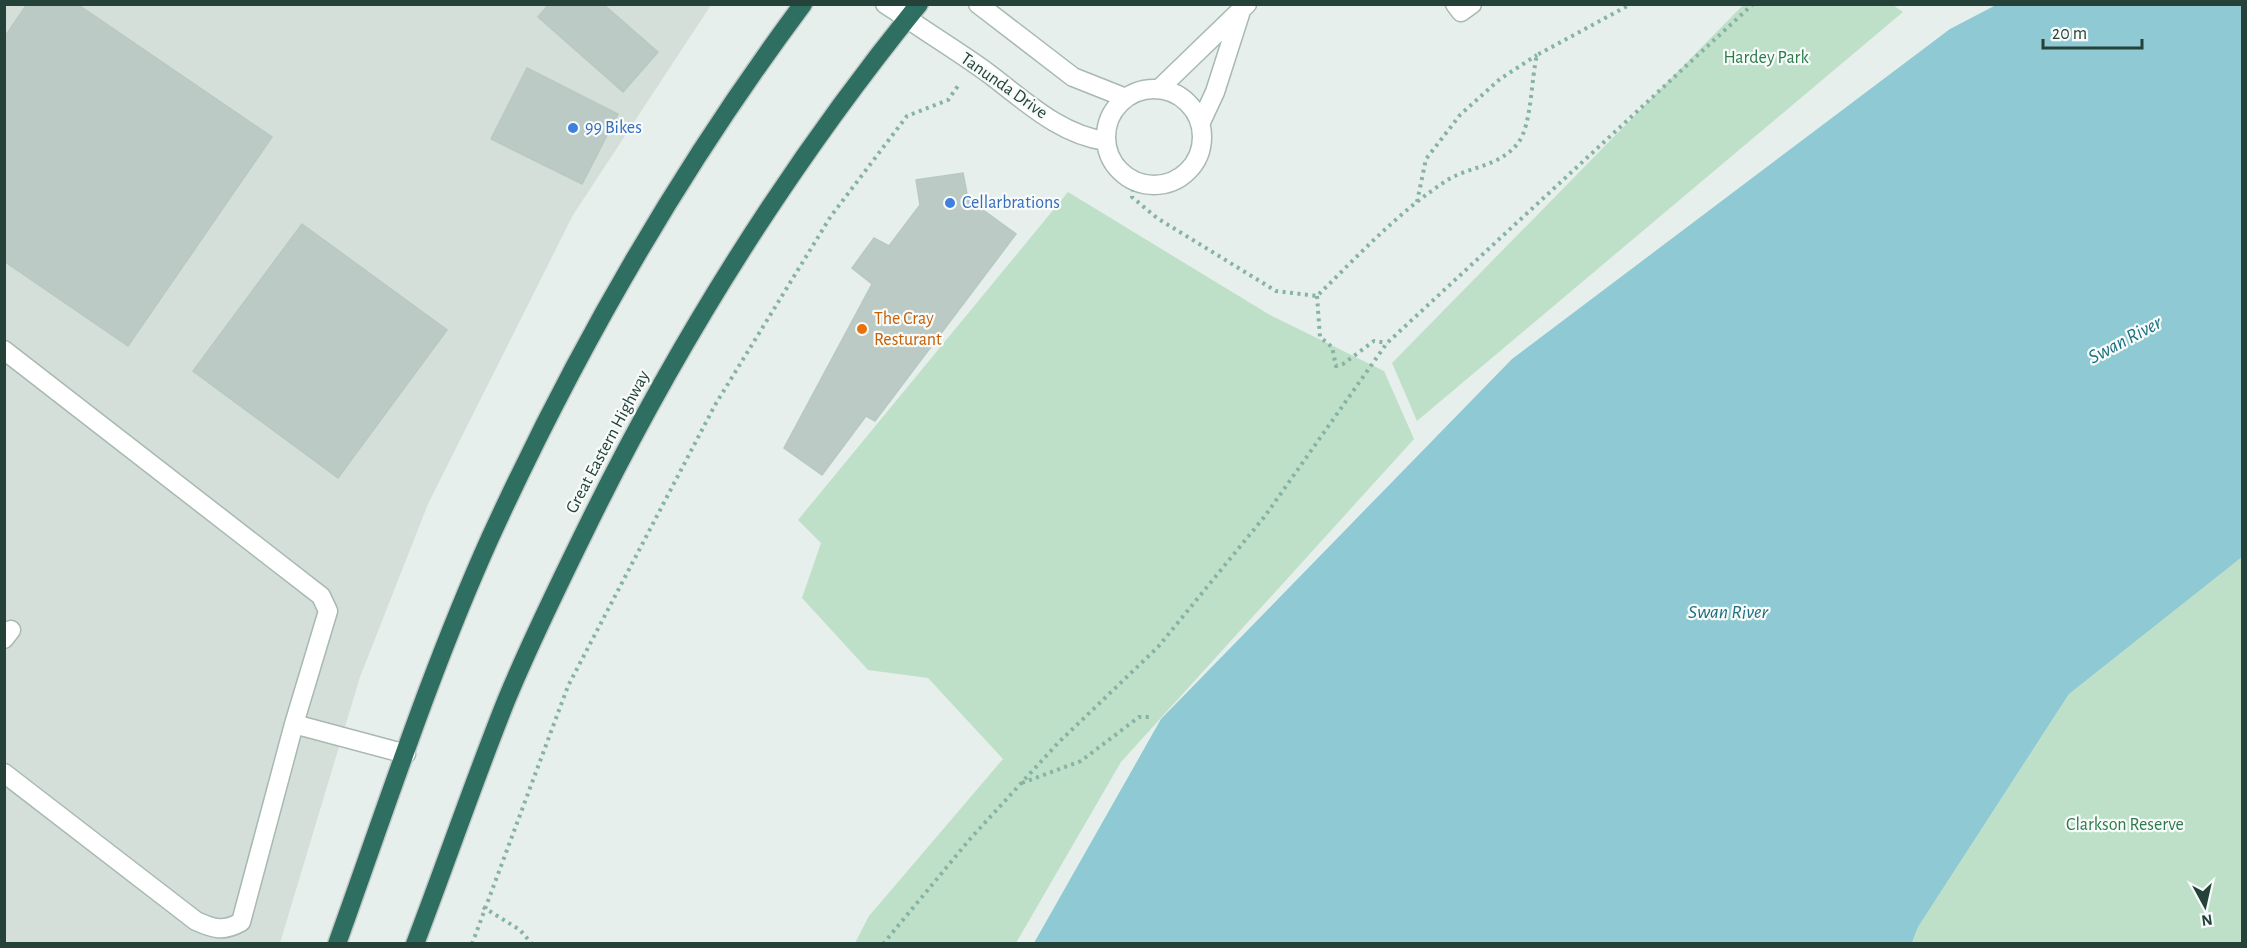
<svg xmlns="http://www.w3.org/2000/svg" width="2247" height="948" viewBox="0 0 2247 948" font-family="'Alegreya Sans',sans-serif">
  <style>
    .built { fill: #d4dfda }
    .green { fill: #bfe0c8 }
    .water { fill: #8ec9d4 }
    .building { fill: #bbcac4; stroke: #b8c9c2; stroke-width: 1.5 }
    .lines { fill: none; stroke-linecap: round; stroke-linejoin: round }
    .lane-casing { stroke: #a8b8b2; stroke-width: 21 }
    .secondary-casing { stroke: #a4bbb3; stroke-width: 21 }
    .highway-casing { stroke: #c2cac8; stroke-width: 21 }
    .path { stroke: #86b3a5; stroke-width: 4; stroke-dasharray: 3 4.5; stroke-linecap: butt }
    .lane { stroke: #fff; stroke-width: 18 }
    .secondary { stroke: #fff; stroke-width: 18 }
    .highway { stroke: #2f6f62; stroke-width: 18 }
    .shop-dot { fill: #3f7fe0; stroke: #f7fbf9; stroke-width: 2 }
    .food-dot { fill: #e8710a; stroke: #f7fbf9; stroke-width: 2 }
    .labels { text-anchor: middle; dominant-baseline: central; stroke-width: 4.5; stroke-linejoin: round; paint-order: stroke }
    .park-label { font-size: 18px; fill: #2d7a4b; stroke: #f7fbf9 }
    .street-label { font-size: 18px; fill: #24423a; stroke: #f7fbf9 }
    .shop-label { font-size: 18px; fill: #366cbe; stroke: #f7fbf9; text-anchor: start }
    .food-label { font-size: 18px; fill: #c56008; stroke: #f7fbf9; text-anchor: start }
    .water-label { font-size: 20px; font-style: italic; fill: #1c6f80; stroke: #f7fbf9 }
  </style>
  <rect width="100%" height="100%" fill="#e6efeb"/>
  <path class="built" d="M5,5H711L573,215L428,504L360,677L280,943L5,944Z"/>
  <path class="green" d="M1744,4L1893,5L1903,12L1417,421L1392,363Z
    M1068,192L1270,315L1384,371L1414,439L1121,762L1016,943H855L869,916L1003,759L928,678L868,670L802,598L821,543L798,520Z
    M2242,557V943L1912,944L1918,927L2069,694Z"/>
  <path class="water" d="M1996,5H2242V557L2069,694L1918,927L1912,943H1034L1161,719L1512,359L1950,29Z"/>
  <path class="building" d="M27,4H77L272,137L128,346L4,261V38Z
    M549,4H603L658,52L623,92L538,17Z
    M527,68L618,114L582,184L491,139Z
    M963,173L968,199L1016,234L875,421L866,416L822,475L784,448L872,284L852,268L874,238L889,246L920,205L916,180Z
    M302,224L447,330L338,478L193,371Z"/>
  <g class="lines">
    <g class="lane-casing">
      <path id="lane" d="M978,4L1073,77L1126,98
        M1455,4L1461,12L1472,4
        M908,19C934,37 962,54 988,73C1024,100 1060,135 1106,141
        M1106 137a48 48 0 1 1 96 0a48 48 0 1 1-96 0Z
        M1159,89L1247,4
        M1201,122L1215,92L1240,14
        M4,350L321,596L328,611L294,724L241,922C223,932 214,929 196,921L4,773
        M4,639L11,630
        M294,724L406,754"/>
    </g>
    <g class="secondary-casing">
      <path id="secondary" d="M885,4L908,19"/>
    </g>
    <g class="highway-casing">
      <path id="highway" d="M337,944C386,808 431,669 490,538C576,350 680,169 803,4
        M415,944C446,863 474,781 506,701C529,645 556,590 583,535C675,346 786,168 919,4"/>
    </g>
    <path class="path" d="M1134,181L1132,197L1157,218L1276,291L1317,296C1358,256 1398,212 1446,181C1469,166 1500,167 1518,143C1532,125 1531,78 1537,55L1631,4
      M1417,202L1426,159L1460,115L1500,79L1537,55
      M1317,296L1320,337L1332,347L1336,366L1343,364L1374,341L1387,343
      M1022,783L1081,761L1139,717H1149
      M483,907L520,930L532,944
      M472,944L568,686L715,405L831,216L907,116L948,100L960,83
      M883,944L970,839L1058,743L1158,647L1265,516L1387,343L1753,4"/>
    <use href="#lane" class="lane"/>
    <use href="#secondary" class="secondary"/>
    <use href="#highway" class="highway"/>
  </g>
  <g class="shop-dot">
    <circle cx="573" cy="128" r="6"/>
    <circle cx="950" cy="203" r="6"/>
  </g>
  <circle class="food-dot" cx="862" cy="329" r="6"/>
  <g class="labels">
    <g class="park-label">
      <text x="1766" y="58">Hardey Park</text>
      <text x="2125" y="825">Clarkson Reserve</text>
    </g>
    <g class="street-label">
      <text transform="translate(1004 86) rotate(35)">Tanunda Drive</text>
      <text transform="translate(608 442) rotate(-62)">Great Eastern Highway</text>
    </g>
    <g class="shop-label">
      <text x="585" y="128">99 Bikes</text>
      <text x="962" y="203">Cellarbrations</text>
    </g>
    <g class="food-label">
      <text x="874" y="319">The Cray<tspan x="874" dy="21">Resturant</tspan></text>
    </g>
    <g class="water-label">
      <text transform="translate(2125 340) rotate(-28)">Swan River</text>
      <text x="1728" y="612">Swan River</text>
    </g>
  </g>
  <rect width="2247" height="948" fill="none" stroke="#24423a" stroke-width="12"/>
  <g transform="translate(2205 906) rotate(172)" stroke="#f7fbf9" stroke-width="4.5" paint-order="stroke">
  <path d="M0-4.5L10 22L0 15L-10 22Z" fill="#24423a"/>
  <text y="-9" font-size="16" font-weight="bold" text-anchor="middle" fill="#24423a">N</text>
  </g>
  <path d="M2043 39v9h99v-9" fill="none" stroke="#24423a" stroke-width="3"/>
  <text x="2052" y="39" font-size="18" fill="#24423a" stroke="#f7fbf9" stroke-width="4.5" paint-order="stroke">20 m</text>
</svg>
